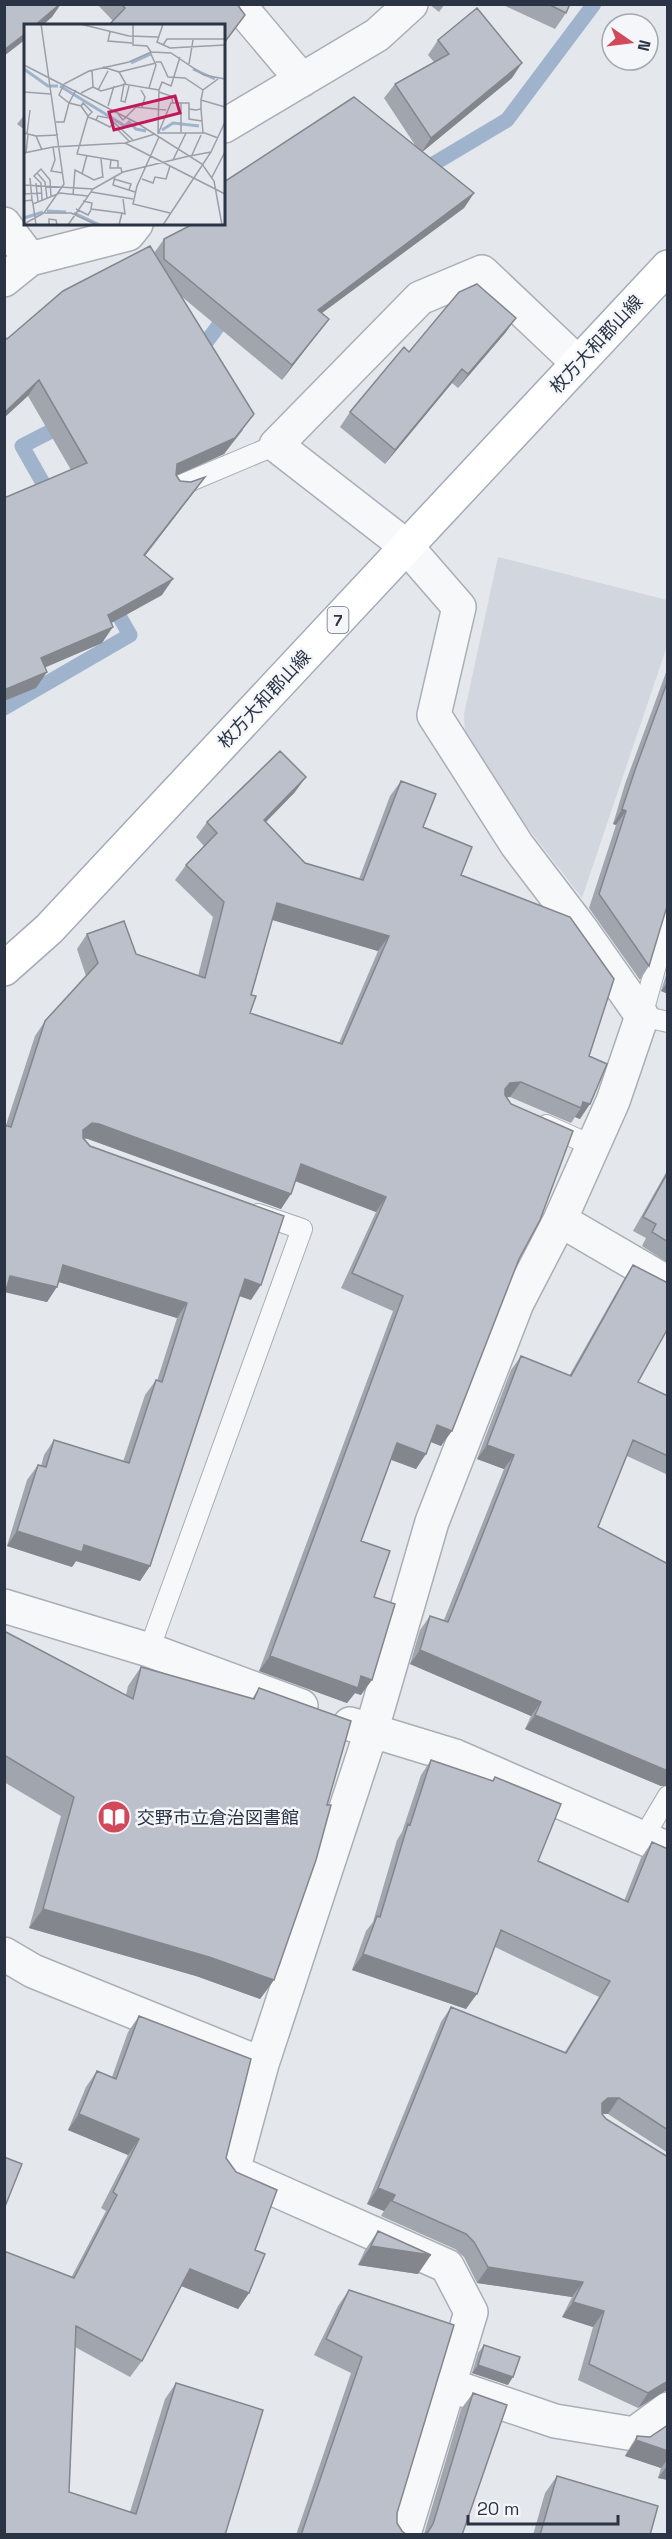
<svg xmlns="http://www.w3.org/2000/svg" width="672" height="2539" viewBox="0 0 672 2539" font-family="'Space Grotesk','Noto Sans JP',sans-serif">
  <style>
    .built { fill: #d2d6de }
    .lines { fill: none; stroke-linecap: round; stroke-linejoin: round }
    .stream { stroke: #9fb4cc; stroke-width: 15 }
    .service-casing { stroke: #a9aeb7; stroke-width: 22 }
    .minor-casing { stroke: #a9aeb7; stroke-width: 36 }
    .primary-casing { stroke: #a3abb8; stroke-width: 36 }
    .service { stroke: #f7f8fa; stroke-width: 20 }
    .minor { stroke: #f7f8fa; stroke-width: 33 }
    .primary { stroke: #fff; stroke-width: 33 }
    .wall { fill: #a1a5ae; fill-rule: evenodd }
    .shaded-wall { fill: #83868d }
    .building { fill: #bbc0ca; stroke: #83868d; stroke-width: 1.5; fill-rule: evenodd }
    .labels { text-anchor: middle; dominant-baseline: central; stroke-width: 5; stroke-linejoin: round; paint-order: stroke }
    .shield { fill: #f4f6f9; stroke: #676e7b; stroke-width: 1.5 }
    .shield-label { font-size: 16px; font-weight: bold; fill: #2b3445 }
    .street-label { font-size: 18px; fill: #2b3445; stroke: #f4f6f9 }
    .poi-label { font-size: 18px; fill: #2b3445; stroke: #f4f6f9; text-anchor: start }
    .inset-river { fill: none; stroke: #9fb4cc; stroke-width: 3 }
    .inset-road { fill: none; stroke: #9a9fa9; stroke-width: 1.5 }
    .view { fill: #c2185b; fill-opacity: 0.15; stroke: #c2185b; stroke-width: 3 }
    .inset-edge { fill: none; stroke: #2b3445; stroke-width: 3 }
  </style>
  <rect width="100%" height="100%" fill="#e4e7ec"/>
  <path class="built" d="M498,557L667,600V646L582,898L466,748L464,714Z"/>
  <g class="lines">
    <path class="stream" d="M420,172L507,120L594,4
      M196,356L230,310
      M52,499L22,446L67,423
      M4,708L130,635L110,600"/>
    <g class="service-casing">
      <path id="service" d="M176,487L276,445
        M668,922L642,1016L668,1022
        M546,1125L593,1146
        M149,1650L302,1229L258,1214
        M643,1838L668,1796"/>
    </g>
    <g class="minor-casing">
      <path id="minor" d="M238,4L302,80
        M224,126L377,35L411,4
        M4,224L30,259
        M4,280L30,259L128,234L136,224
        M560,1220L668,1283
        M4,1606L149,1650L301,1706
        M350,1724L455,1756L668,1849
        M4,1954L33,1971L262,2064L233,2171L447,2266L471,2312L404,2534
        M262,2064L371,1732L432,1522L517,1303L560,1220L613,1101L642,1016L581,929L517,845L434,715L459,607L406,546L276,445L420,298L482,272L578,363
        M449,2385L555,2421L634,2434L668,2409"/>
    </g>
    <g class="primary-casing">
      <path id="primary" d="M4,969L49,929L668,267"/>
    </g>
    <use href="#service" class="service"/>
    <use href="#minor" class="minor"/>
    <use href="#primary" class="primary"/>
  </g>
  <path class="wall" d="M97,4H237L235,29L224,44V26L113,21Z
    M429,4H445L439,12Z
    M501,4H570L566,13L555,29Z
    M438,40L512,78L422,152L474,193L464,208L322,313L318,333L282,380L181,296L243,430L224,454L176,476L180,481L191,482L205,477L194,492L145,556L162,595L111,623L102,643L45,667L36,688L71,470L28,396L7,339L154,253L164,239L417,148L384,98L395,84L434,62L428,55Z
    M26,113V131L17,124Z
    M506,332L458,388L452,383L385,464L340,427L350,412L409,352Z
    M668,667V911L666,910L665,911L649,966L640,980L589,908L616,825L613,824L625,784Z
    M401,781L423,827L461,875L589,1056L580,1119L575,1117L571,1123L510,1097H506L519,1259L441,1446L431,1442L416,1469L391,1460L361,1541L374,1597L361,1695L355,1693L347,1703L259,1671L393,1311L341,1288L376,1212L295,1181L281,1209L88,1139L84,1138L90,1146L251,1300L239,1296L150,1566L140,1581L76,1561L72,1567L7,1546L27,1480L38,1465L41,1466L44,1455L54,1440L123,1462L145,1395L156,1380L157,1381L177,1318L59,1282L47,1302L6,1292V1125L35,1036L45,1021L86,976L77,949L87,934L136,954L198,976L213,917L175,880L186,865L204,846L196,837L207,822L295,792L266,822L305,863L359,879L390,796ZM272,920L378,951L339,1043L250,1013L251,995Z
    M668,969V994L661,991Z
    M668,1169V1263L642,1246L646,1238L633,1231Z
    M633,1265L638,1382L668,1396V1475L627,1456L598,1527L668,1564V1786H661L525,1729L531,1716L410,1664L420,1630L430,1616L444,1620L504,1469L477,1459L511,1370L521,1356L569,1376L624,1279Z
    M4,1631L126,1695L128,1686L141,1667L252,1699L259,1688L274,1980L260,1999L196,1976L29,1928L61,1816L4,1782Z
    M431,1760L492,1781L495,1777L538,1861L624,1901L641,1858L652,1842L668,1849V2153L608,2114H602L606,2119L668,2157V2391H665L638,2408L578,2380L593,2327L562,2317L572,2297L477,2283L464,2257L455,2249L381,2216L384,2211L367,2204L441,2022L451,2007L565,2052L599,1997L495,1947L466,2009L352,1970L366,1931L373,1922L397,1840L402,1832L421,1775Z
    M139,2016L226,2158L255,2250L249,2293L238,2309L181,2286L142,2361L130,2377L75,2347L69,2492L130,2512L165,2399L176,2383L225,2535H4L71,2278L106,2211L101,2208L128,2155L68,2130L86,2087L97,2071L112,2077L128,2032Z
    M378,2231L418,2274L358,2265L365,2250Z
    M349,2290L397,2513V2523L402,2531L407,2535H296L351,2373L314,2355L338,2306Z
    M484,2345L508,2385L472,2373L478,2353Z
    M473,2393L462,2535L424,2534L461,2409Z
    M668,2425V2480L658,2478L661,2468L625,2456L627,2452L637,2436L650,2437Z
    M557,2476L650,2535H533L545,2493Z"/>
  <path class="shaded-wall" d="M60,4H61L52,17L42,26H34Z
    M26,33V39L4,56V50Z
    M522,63L512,78L421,153L431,138Z
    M474,193L464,208L307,324L318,310Z
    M516,318L506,332L458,388L468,374Z
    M329,319L318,333L282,380L292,365Z
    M462,369L452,383L385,464L395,450Z
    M39,380L28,396L4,418V413Z
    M254,414L224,454L166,480L177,464Z
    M205,477L194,492L133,571L144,555Z
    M173,579L162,595L97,631L108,615Z
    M113,627L102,643L30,674L41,658Z
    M47,672L36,688L4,701V690Z
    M306,777L295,792L253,835L264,820Z
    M622,809L626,811L616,825L613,824Z
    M277,903L389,936L378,951L266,918Z
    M668,982V994L661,991Z
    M521,1082L510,1097L499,1098L495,1104L510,1083Z
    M583,1102L590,1104L580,1119L575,1117L581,1108Z
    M92,1123L99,1124L291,1194L281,1209L88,1139L81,1138L83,1130Z
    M301,1164L386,1197L376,1212L290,1179Z
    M63,1265L187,1303L177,1318L52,1280Z
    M10,1276L57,1287L47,1302L4,1292Z
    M245,1279L261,1285L251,1300L234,1294Z
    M437,1425L452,1431L441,1446L426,1440Z
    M397,1443L426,1454L416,1469L387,1458Z
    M487,1445L514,1455L504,1469L477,1459Z
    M17,1531L84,1545L150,1566L140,1581L76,1561L72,1567L7,1546Z
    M420,1650L541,1702L531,1716L410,1664Z
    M270,1656L361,1676L372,1680L361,1695L355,1693L347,1703L259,1671Z
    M535,1715L668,1771V1786H661L525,1729Z
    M43,1909L209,1957L274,1980L260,1999L196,1976L29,1928Z
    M363,1954L477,1994L466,2009L352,1970Z
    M608,2098H619L608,2114L597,2113L602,2103Z
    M79,2114L139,2139L128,2155L68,2130Z
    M378,2188L395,2195L384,2211L367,2204Z
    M371,2246L431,2255L418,2274L358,2265Z
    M488,2267L583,2282L572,2297L477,2283Z
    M190,2269L249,2293L238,2309L179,2285Z
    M573,2302L604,2311L593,2327L562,2317Z
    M478,2365L513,2377L508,2385L472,2373Z
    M668,2381V2391H665L638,2408L648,2393Z
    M636,2440L668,2451V2459L661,2468L625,2456Z
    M668,2465V2480L658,2478Z"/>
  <path class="building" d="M4,4H60L34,26H26V33L4,50Z
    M121,4H237L245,15L224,43V26H108L125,8Z
    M548,4H570L566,13Z
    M477,8L522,63L431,138L395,84L449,54L438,40Z
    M354,97L474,193L318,310L329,319L292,365L164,259V239L193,224H224V182Z
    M150,246L254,414L235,438L177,464L176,475L180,481L191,482L205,477L144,555L173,579L108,615L113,627L41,658L47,672L4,690V498L87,463L39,380L4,413V336L7,339L63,291Z
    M477,284L516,318L468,374L462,369L395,450L350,412L404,347L409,352L459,292Z
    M668,680V903L649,966L599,894L626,811L622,809L635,770Z
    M280,751L306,777L264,820L305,863L363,880L401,781L436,794L423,827L472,847L461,875L570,917L614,979L589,1056L607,1064L590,1104L583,1102L581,1108L521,1082L510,1083L505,1089V1095L511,1104L573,1131L540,1220L519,1259L452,1431L437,1425L426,1454L397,1443L361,1541L390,1551L374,1597L395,1604L372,1680L361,1676L358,1688L270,1656L403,1296L352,1273L386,1197L301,1164L291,1194L99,1124L92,1123L83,1130V1138L90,1146L284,1216L261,1285L245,1279L150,1566L84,1545L82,1552L17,1531L38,1465L46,1467L54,1440L129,1463L156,1380L162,1382L187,1303L63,1265L57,1287L10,1276L4,1298V1125L11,1127L45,1021L98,963L87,934L124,921L136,954L205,978L224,902L186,865L217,833L207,822ZM277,903L389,936L342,1044L250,1013L256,996L251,995Z
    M668,1172V1242L652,1232L656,1224L643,1217Z
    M633,1265L668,1283V1328L638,1382L668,1396V1456L633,1440L598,1527L668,1564V1771L535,1715L541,1702L420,1650L430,1616L448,1622L514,1455L487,1445L521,1356L571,1376Z
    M4,1631L133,1699L141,1667L254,1699L259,1688L351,1721L327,1805H331L316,1860L274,1980L209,1957L43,1909L74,1797L4,1755Z
    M431,1760L493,1781L495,1777L561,1804L538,1861L628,1902L652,1842L668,1849V2130L619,2098H608L602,2103V2114L606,2119L668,2157V2381L648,2393L589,2364L604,2311L573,2302L583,2282L488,2267L474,2242L466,2234L392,2201L395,2195L378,2188L451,2007L566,2053L610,1981L501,1930L477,1994L363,1954L377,1916L380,1917L408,1824L410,1825Z
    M139,2016L251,2059L226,2158L236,2172L277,2190L255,2250L265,2254L249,2293L190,2269L142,2361L76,2326L69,2492L136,2514L176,2383L263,2410L225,2535H4V2251L74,2278L117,2195L113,2192L139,2139L79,2114L97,2071L116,2079Z
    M4,2157L22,2164L4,2209Z
    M378,2231L431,2255L371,2246Z
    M349,2290L454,2325L397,2513V2523L402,2531L407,2535H301L362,2357L326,2339Z
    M484,2345L520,2357L513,2377L478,2365Z
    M473,2393L507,2405L462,2535H423L428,2532L433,2524Z
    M668,2425V2451L636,2440L637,2436L650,2437Z
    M557,2476L658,2506L650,2535H540Z"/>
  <defs>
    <g id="library-disc" transform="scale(1.725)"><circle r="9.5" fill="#d1495b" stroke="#f4f6f9"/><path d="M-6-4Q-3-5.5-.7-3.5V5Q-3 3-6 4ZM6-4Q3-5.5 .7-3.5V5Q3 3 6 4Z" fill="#fff"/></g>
  </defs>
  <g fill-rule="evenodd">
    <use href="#library-disc" x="114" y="1817"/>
  </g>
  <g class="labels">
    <rect class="shield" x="327.5" y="607" width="21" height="26" rx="4.5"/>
    <g class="shield-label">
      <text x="338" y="620">7</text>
    </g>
    <g class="street-label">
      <text transform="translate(596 344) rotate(-47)">枚方大和郡山線</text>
      <text transform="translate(264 699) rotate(-47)">枚方大和郡山線</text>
    </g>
    <g class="poi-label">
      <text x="137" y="1817">交野市立倉治図書館</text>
    </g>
  </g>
  <g transform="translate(24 24)">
    <rect width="201" height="201" fill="#e4e7ec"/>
    <path class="inset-river" d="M107,39L127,30M0,45L24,62H34M169,45L191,55M36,62L101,102L105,98L112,105L122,107M138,106L149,99L175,102M23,187L42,188M50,189L76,201M0,194L19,188"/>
    <path class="inset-road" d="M56,0L105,12L134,13M109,0V21L123,22L127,28M139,0L133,18L146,24L201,21M86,8L84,17L108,19M139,21L143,15H201M156,33L147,62L138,58L135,66L134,109H181L194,114M132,38H137L144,53L161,54L179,66M165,40L169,16M0,41L113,99L178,140L190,157L198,201M95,48L132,39M105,62L101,78L97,77L100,60L135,66M69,63L77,67L102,60L95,48L79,43M125,64L132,41L126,28M52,66L45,79L57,82L64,92L53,130L94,137V144M74,66L84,47M117,66L121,73L118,83M0,68L27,70M135,68L147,72L149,79M57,69L69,63L68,46M177,76L179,66L194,55M57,82L59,79L68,88L64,92M84,82L90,62M165,85V95L178,97M177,85L179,109M94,90L99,96L112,83L142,86M64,93L72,96L74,92L85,94L109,116M72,96L86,103L90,98M32,98H40L45,79L35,71L40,60L65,47L105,38L127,28L147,29L180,51L201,55M96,103L94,106L106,118M157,108V79M0,109L4,110L2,129M3,110L6,86M4,110L12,112L18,126M134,110L147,79H165V85L172,86L177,85V76L201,83M12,112L34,111M135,113L113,162L109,180L146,189M101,119L201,170M29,123L31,136L27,147L39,149M0,129L29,123L101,119L131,110M168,131L177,111M166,132L187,128M77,135L79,154M87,136L86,144H97L98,149M149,136L162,109M13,149L21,158L23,174M58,150L63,131M91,152L89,161L111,168M188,153L201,128M6,154L8,176M90,155L107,160L105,166M118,155L129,159L131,153L142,155L146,142M0,159L1,170L17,169M12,159L14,178M0,161L69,165L44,201M69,165L99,148L165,132M67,168L109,175M49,171L51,146L70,156L78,153M18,176L17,159L10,152L17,145L26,156L27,173M0,177L8,176L9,180L36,169L64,172M59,177L68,179L67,185L98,189M9,180L12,201M52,185L64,191L67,186M21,189H47L73,201M0,200L20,189L40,160L17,0M25,201V195L32,196L33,201M95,201L98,189L101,190L99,175M139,201L187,128L201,98"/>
    <path class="view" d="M151,72L156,89L90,106L85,88Z"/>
    <rect width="201" height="201" class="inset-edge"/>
  </g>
  <rect width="672" height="2539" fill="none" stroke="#2b3445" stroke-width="12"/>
  <g transform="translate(630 42) rotate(104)"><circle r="28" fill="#f4f6f9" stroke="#a4a8b1" stroke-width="1.5"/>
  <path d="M0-4.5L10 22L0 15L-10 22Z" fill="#d1495b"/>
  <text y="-9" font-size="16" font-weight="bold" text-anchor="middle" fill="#2b3445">N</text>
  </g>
  <path d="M468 2515v9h150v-9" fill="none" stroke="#2b3445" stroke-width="3"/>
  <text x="477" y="2515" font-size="18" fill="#2b3445" stroke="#f4f6f9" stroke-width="4.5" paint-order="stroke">20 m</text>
</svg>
